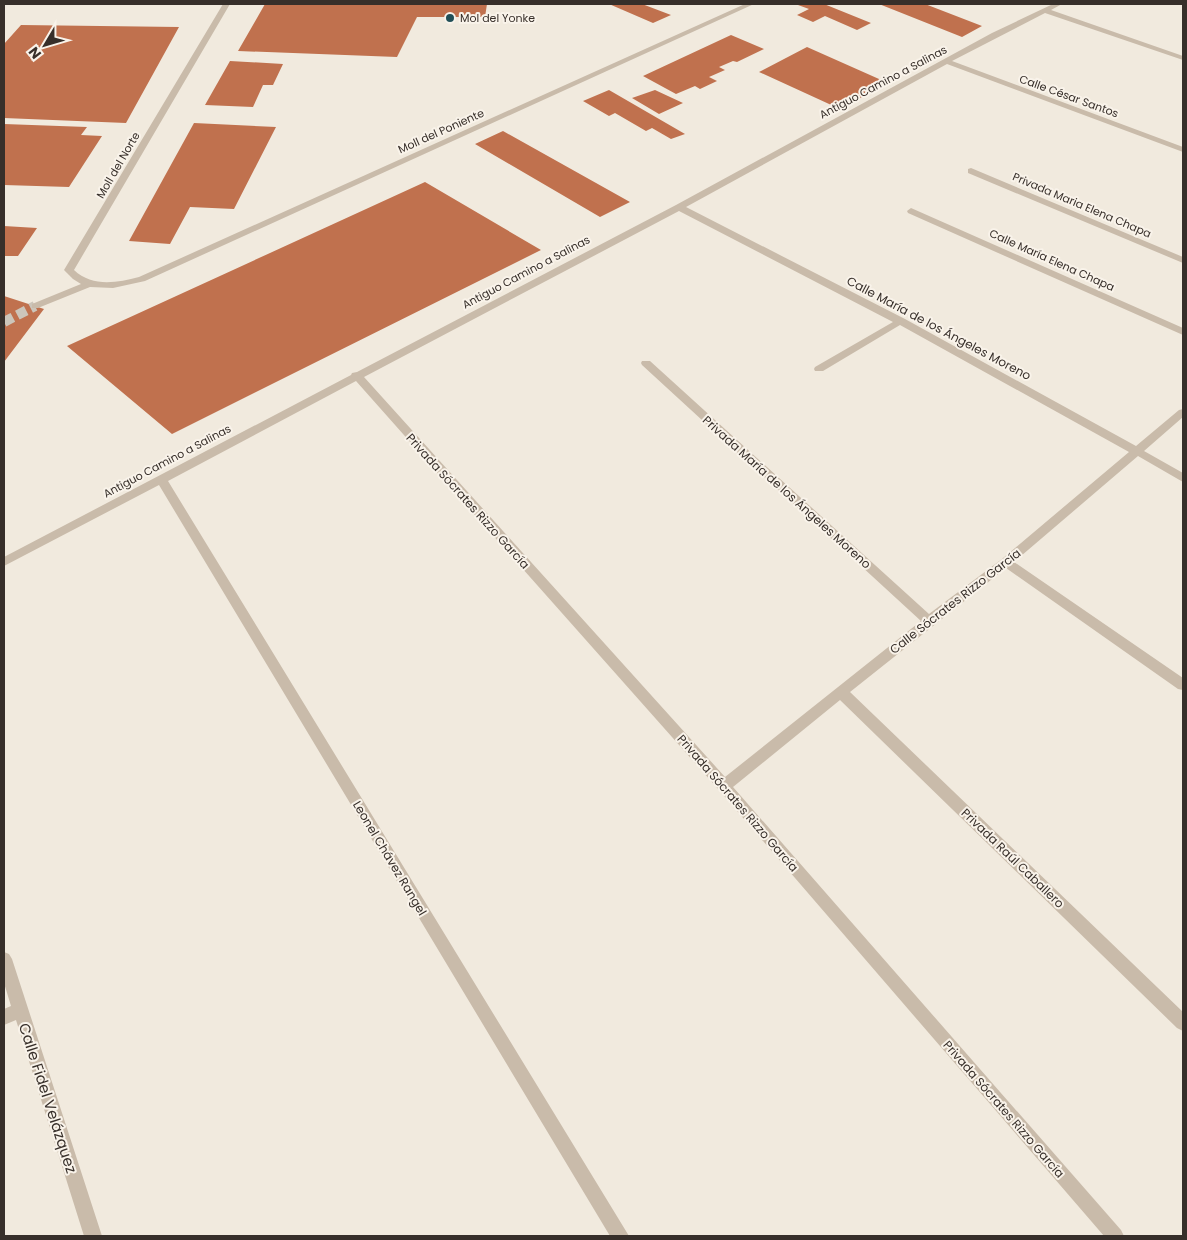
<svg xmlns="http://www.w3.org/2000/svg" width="1187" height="1240" viewBox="0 0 1187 1240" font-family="Poppins,sans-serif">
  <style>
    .building { fill: #c0714e }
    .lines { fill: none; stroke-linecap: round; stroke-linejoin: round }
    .minor-tunnel { stroke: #ccc5ba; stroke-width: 10; stroke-dasharray: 10 5; stroke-linecap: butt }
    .minor { fill: #c9bbaa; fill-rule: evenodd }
    .poi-dot { fill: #214f57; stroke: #f9f3ea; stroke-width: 2 }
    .labels { text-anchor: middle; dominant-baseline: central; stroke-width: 4; stroke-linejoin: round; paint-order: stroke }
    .far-poi-label { font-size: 11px; fill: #372f2a; stroke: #f9f3ea; text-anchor: start }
    .far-street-label { font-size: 11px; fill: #372f2a; stroke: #f9f3ea }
    .street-label { font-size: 12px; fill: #372f2a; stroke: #f9f3ea }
    .near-street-label { font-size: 15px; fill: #372f2a; stroke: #f9f3ea }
  </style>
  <rect width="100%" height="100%" fill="#f1eade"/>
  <path class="building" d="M265,4H487L485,17H417L397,57L238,51Z
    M609,4H642L671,15L653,23Z
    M800,4H824L871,23L857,30L825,16L813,22L797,15L809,9L798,5Z
    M879,4H925L982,26L962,37Z
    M21,25L179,27L126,123L4,118V44Z
    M731,35L764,49L737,62L733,61L719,67L725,70L709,77L717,81L700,89L695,86L676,94L643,76Z
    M807,47L888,83L840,109L759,72Z
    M230,61L283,64L273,85H263L253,107L205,105Z
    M609,90L685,134L671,139L652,128L646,131L615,113L609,116L583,101Z
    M655,90L683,103L659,114L632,98Z
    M194,123L276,127L234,209L190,207L170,244L129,241Z
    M4,124L87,127L81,135L102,136L69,187L4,185Z
    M503,131L630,202L600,217L475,144Z
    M425,182L541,250L172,434L67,346Z
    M4,226L37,228L18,256H4Z
    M4,296L44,309L4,362Z"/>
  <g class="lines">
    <path class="minor-tunnel" d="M4,322L35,306"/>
    <path class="minor" d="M223,4H230L74,270C92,287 116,283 139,277L745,4H754L145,281L113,288L90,287L38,308H32V304L81,284L73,279L64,270Z
      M1053,4H1062L1051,10L1183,56V60L1045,13L952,61L1183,147V152L947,64L686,207L905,319L1136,446L1179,410L1183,409V417L1144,451L1183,473V482L1138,456L1014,562L1183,678V690L1178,689L1006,568L850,692L1183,1012V1031L1177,1028L840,700L733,787L1121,1230L1124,1236H1104L719,790L356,381L168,481L629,1236H610L159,485L4,566V557L351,375L352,373L357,372L676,205L992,33ZM679,211L893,322L815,367L814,369L815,371H823L900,325L1129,452L1002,559L929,614L650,361H642L641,363L642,365L921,621L725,777L364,377Z
      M971,168L1183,257V263L968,173V169Z
      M911,208L1183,328V335L908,213L907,211Z
      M4,952L9,954L12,959L102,1236H84L16,1020L4,1025V1009L11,1006L4,983Z"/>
  </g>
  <circle class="poi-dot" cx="450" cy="18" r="5"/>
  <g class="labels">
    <g class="far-poi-label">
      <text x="460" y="18">Mol del Yonke</text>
    </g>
    <g class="far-street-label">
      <text transform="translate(883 82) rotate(-28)">Antiguo Camino a Salinas</text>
      <text transform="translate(1069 96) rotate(20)">Calle César Santos</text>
      <text transform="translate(441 131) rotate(-24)">Moll del Poniente</text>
      <text transform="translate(118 165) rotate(-60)">Moll del Norte</text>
      <text transform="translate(1082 205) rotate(23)">Privada Maria Elena Chapa</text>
      <text transform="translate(1052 260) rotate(24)">Calle María Elena Chapa</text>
      <text transform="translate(526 272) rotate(-28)">Antiguo Camino a Salinas</text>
      <text transform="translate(167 461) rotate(-28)">Antiguo Camino a Salinas</text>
    </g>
    <g class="street-label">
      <text transform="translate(939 328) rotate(28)">Calle María de los Ángeles Moreno</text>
      <text transform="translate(787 492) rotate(42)">Privada María de los Ángeles Moreno</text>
      <text transform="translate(468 501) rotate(48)">Privada Sócrates Rizzo García</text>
      <text transform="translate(955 601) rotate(-38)">Calle Sócrates Rizzo García</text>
      <text transform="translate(738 803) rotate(49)">Privada Sócrates Rizzo García</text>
      <text transform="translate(390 858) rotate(59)">Leonel Chávez Rangel</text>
      <text transform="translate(1013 858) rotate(44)">Privada Raúl Caballero</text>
      <text transform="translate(1004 1109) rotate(49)">Privada Sócrates Rizzo García</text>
    </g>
    <g class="near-street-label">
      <text transform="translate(48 1098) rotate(72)">Calle Fidel Velázquez</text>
    </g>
  </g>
  <rect width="1187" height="1240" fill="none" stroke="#372f2a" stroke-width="10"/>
  <g transform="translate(45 45) rotate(232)" stroke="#f9f3ea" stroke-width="4" paint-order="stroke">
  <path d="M0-4L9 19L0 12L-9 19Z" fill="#372f2a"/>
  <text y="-8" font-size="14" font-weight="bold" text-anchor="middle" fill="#372f2a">N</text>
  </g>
</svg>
